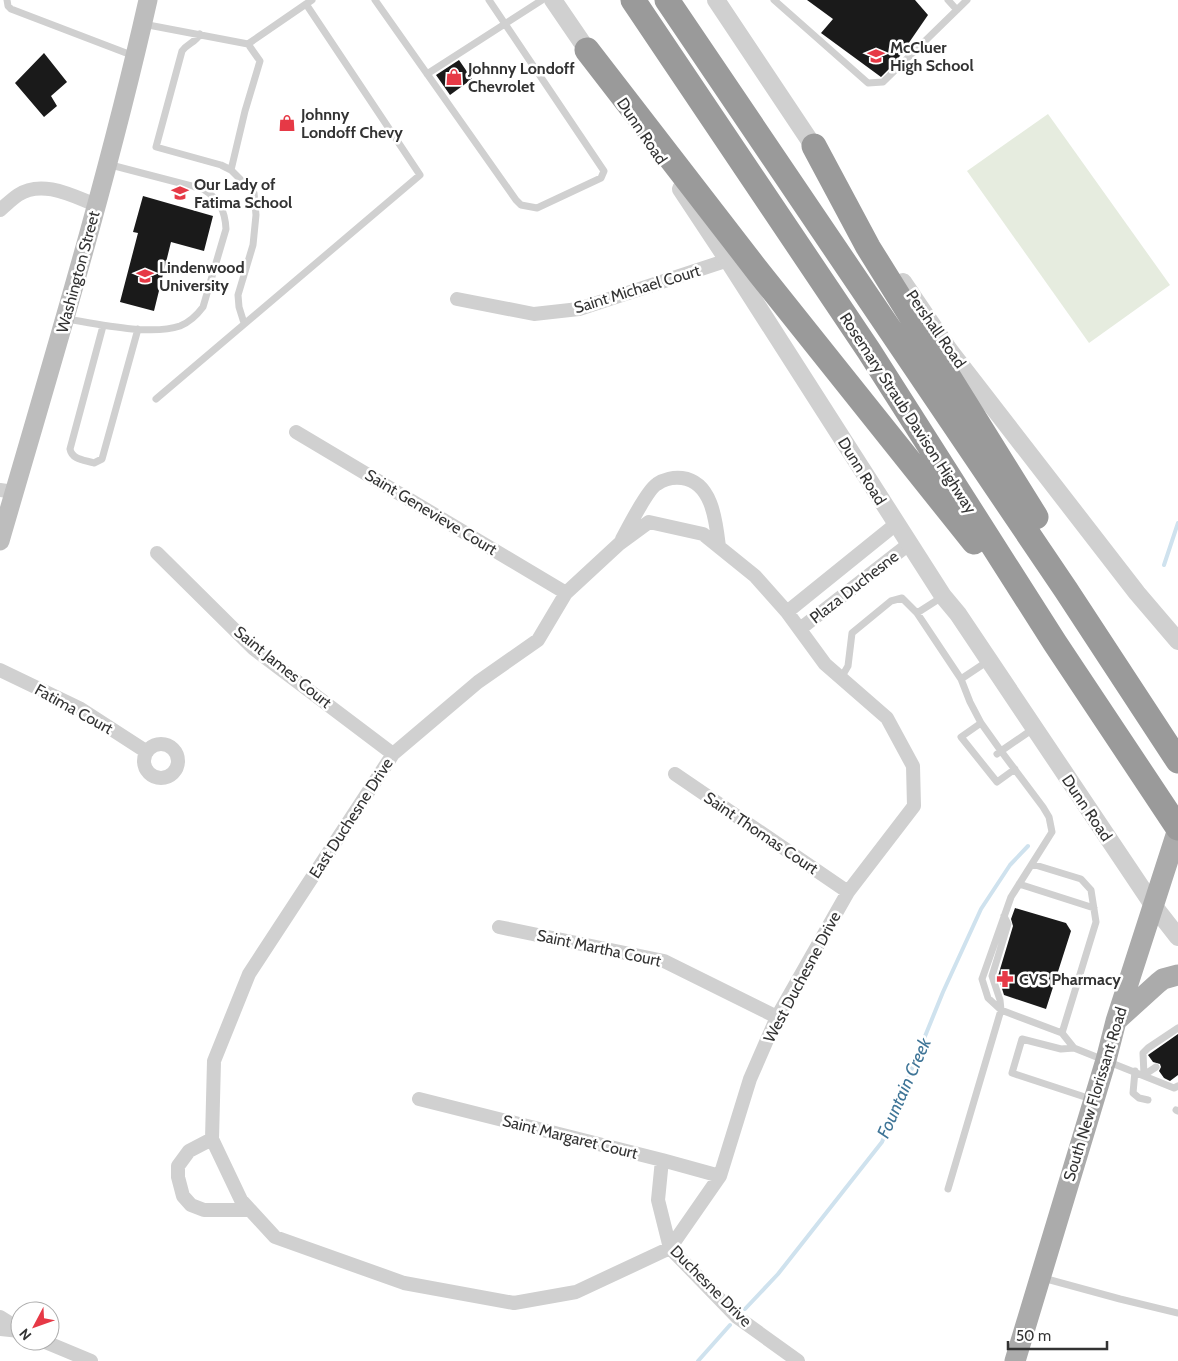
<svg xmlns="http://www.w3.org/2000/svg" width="1178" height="1361" viewBox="0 0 1178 1361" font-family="Cabin,sans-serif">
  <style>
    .green { fill: #e6ecdf }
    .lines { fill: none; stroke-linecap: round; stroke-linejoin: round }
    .stream { stroke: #cfe2ee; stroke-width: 4 }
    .building { fill: #1a1a1a }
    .service { stroke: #d0d0d0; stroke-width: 7 }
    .minor { stroke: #d0d0d0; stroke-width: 14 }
    .tertiary { stroke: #d0d0d0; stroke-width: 18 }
    .secondary { stroke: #bdbdbd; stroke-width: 19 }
    .primary { stroke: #ababab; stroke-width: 21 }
    .motorway { stroke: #9a9a9a; stroke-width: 25 }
    .labels { text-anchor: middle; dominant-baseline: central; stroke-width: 5; stroke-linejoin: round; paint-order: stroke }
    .poi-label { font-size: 16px; font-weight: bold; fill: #333; stroke: #fff; text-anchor: start }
    .street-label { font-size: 16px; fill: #333; stroke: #fff }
    .water-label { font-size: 18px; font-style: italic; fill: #3f7597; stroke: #fff }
  </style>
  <rect width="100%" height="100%" fill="#fff"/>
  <path class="green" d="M1048,114L1170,285L1089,343L967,171Z"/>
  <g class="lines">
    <path class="stream" d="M1164,565L1178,523
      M745,1309L778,1274L882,1142L943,992L981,909L1010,865L1028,846
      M698,1361L730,1325"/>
  </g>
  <path class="building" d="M807,0H915L928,15L895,63L881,77L821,33L833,19Z
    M44,53L67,82L51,96L57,106L44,117L15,83Z
    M459,60L472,79L450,95L436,75Z
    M143,196L213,216L204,251L171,242L154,311L120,302L138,233L133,232Z
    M1015,908L1066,923L1071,931L1046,1009L1004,995L998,976L1013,926L1011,919Z
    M1178,1034V1075L1170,1081L1164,1078L1159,1071L1161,1067L1160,1064L1153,1062L1148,1055Z"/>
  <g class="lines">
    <path class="service" d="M7,0L8,6L11,9L134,56
      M375,0L516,200L521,205L537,208L601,178L604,171L489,0
      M774,0L868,83L883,82L967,0
      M948,0L957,10
      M143,24L248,44
      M200,34C195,43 188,43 182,51L156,147L221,165L231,170L254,193L256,215L253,245L238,295L239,307L244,323
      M427,74L542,0
      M231,170L245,111L260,61L248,44L306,4
      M67,319C97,324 151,336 180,326C190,322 197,315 203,307L226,229C225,210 219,199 203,189L107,164
      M103,326L70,449C72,460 85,460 94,463L102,459L138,329
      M156,399L420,175L306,4L312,0
      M917,613L942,597
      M841,678L848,666L852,633L891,601L902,598L917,613L961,679L988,661
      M961,679L970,702L981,723
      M1033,729L1001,751L1043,807L1049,817L1052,832L1011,897L982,979L988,998L1001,1010L1062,1033L1074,1048L1174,1088L1178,1086
      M997,754L1001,751L981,723L961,737L997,782L1015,769
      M1032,864L1081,879L1091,890L1096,922L1062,1033
      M1019,884L1094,908
      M1074,1048L1061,1049L1022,1039L1012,1073L1091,1099
      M1156,1067L1144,1075L1143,1053L1148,1048L1178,1028
      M1135,1071L1133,1093L1139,1098L1148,1100
      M1176,1110L1178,1111
      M948,1189L1001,1010L1000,1000L992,976L1008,924L1004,916
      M1043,1278L1120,1299L1178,1313"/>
    <path class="minor" d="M0,210C6,205 12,199 18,195C42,179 73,196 96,205
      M457,299L534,314L579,309L728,260
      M296,432L566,593
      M0,490L14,492
      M649,522L703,534L755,576L787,612L825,664L887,718L913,766L914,806L848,892L777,1017L750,1079L720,1176L670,1248L576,1292L514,1303L404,1283L275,1237L241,1200L212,1139L214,1061L249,974L393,754L478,682L538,640L566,593L619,544Z
      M622,539C628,528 648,489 657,484C664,479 674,477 682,478C713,482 716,523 719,547
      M157,553L254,649L393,754
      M787,612L896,524
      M800,629L909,544
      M0,670L79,708L147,752
      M144 761a17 17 0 1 1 34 0a17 17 0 1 1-34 0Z
      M675,774L848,892
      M499,927L664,961L777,1017
      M419,1099L662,1160L720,1176
      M212,1139L189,1151L178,1166V1177L183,1196L191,1205L204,1210H250
      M662,1160L658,1200L670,1248L737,1317L798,1361
      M0,1317L8,1322L14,1329
      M0,1329L20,1331
      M43,1341L91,1361"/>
    <path class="tertiary" d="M553,0L594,60
      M716,0L820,156
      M681,189L728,260L943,596L958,614L1153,905L1178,937
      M903,282L949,350L1137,593L1178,641"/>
    <path class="secondary" d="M0,541C52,362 107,182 148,0"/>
    <path class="primary" d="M1116,1021L1158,983L1163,979L1178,975
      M1015,1361L1106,1060L1116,1021L1178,829"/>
    <path class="motorway" d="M633,0L869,351L1055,643L1178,828
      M667,0L1066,590L1178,761
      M587,50L760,274L974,542
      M814,146L868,247L1036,517"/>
  </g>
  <defs>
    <g id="school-bare" transform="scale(1.35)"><path d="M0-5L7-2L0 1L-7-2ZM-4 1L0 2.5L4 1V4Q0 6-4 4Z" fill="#e63946" stroke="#fff" stroke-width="2.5" paint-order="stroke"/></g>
    <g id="shop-bare" transform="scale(1.35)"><path d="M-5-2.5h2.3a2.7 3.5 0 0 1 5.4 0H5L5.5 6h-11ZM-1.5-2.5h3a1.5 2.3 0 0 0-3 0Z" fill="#e63946" stroke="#fff" stroke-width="2.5" paint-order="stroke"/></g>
    <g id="university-bare" transform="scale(1.35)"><path d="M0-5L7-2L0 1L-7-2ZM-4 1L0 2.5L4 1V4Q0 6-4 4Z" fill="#e63946" stroke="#fff" stroke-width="2.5" paint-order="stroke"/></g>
    <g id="pharmacy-bare" transform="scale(1.35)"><path d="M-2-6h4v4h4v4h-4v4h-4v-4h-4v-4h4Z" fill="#e63946" stroke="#fff" stroke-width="2.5" paint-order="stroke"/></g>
  </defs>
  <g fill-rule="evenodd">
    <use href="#school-bare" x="876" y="56"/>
    <use href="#shop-bare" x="454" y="77"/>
    <use href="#shop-bare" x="287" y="123"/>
    <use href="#school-bare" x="180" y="193"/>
    <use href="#university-bare" x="145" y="276"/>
    <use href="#pharmacy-bare" x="1005" y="979"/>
  </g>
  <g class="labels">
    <g class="poi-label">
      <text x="890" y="47">McCluer<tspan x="890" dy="18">High School</tspan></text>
      <text x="468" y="68">Johnny Londoff<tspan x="468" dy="18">Chevrolet</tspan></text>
      <text x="301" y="114">Johnny<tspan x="301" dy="18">Londoff Chevy</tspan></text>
      <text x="194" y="184">Our Lady of<tspan x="194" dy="18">Fatima School</tspan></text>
      <text x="159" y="267">Lindenwood<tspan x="159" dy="18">University</tspan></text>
      <text x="1019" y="979">CVS Pharmacy</text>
    </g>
    <g class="street-label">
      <text transform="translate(642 131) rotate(56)">Dunn Road</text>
      <text transform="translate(78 272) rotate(-75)">Washington Street</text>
      <text transform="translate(637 289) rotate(-17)">Saint Michael Court</text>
      <text transform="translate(936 329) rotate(55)">Pershall Road</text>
      <text transform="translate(908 413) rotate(57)">Rosemary Straub Davison Highway</text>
      <text transform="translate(862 471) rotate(58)">Dunn Road</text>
      <text transform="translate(431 512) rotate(31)">Saint Genevieve Court</text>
      <text transform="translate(854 587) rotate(-38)">Plaza Duchesne</text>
      <text transform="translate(283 667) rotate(39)">Saint James Court</text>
      <text transform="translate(74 709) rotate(29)">Fatima Court</text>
      <text transform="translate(1087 808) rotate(56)">Dunn Road</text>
      <text transform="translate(351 818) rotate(-57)">East Duchesne Drive</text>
      <text transform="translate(761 833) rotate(34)">Saint Thomas Court</text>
      <text transform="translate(599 948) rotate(12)">Saint Martha Court</text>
      <text transform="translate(802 977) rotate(-62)">West Duchesne Drive</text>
      <text transform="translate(1095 1094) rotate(-73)">South New Florissant Road</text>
      <text transform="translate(570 1137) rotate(14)">Saint Margaret Court</text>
      <text transform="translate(711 1286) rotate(45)">Duchesne Drive</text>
    </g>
    <g class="water-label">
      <text transform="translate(904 1088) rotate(-66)">Fountain Creek</text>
    </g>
  </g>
  <g transform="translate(35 1326) rotate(229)"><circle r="24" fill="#ffffff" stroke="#adadad"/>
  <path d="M0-4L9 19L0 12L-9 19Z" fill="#e63946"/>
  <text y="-8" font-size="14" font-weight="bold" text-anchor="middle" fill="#333333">N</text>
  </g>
  <path d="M1008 1341v8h99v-8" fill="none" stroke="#333333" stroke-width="2.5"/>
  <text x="1016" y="1341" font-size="15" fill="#333333" stroke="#ffffff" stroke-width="4" paint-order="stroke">50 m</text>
</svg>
